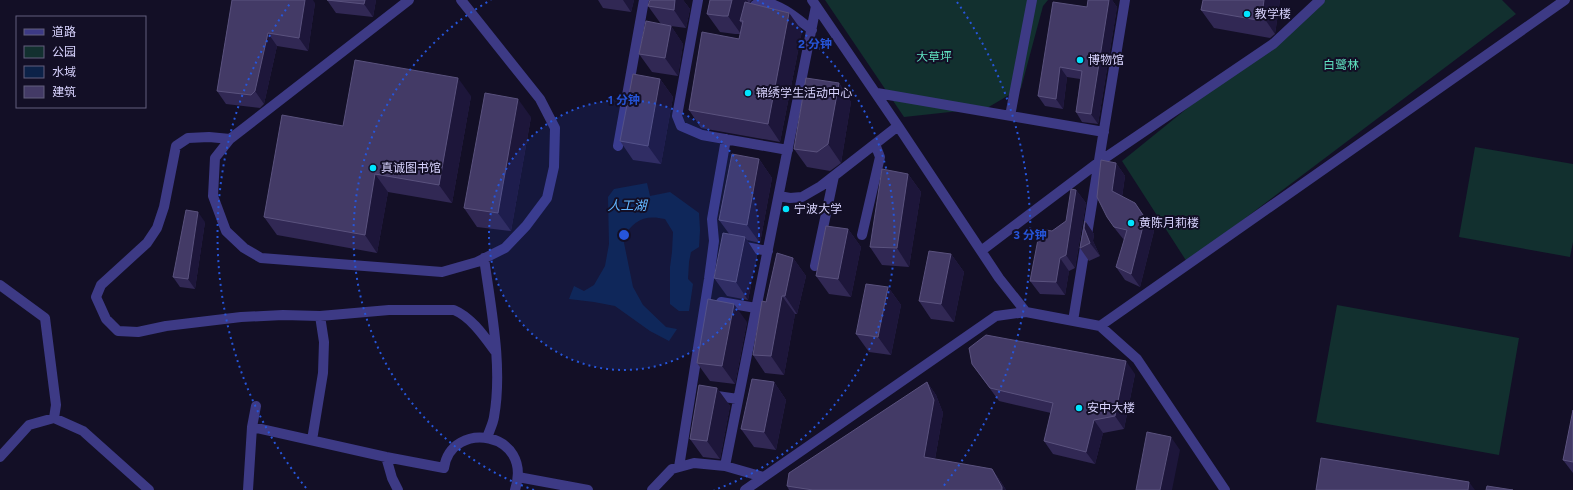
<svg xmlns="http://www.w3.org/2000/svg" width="1573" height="490" viewBox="0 0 1573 490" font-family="Figtree,'Noto Sans SC',sans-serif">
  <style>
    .green { fill: #12302f }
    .water { fill: #0c2248 }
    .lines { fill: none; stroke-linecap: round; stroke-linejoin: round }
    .minor { stroke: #3d3a85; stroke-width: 10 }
    .wall { fill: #312854 }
    .shaded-wall { fill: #1d163a }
    .building { fill: #433a66; stroke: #5a527e }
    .ring { fill: none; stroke: #2655da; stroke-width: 2; stroke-dasharray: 2 4 }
    .poi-dot { fill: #00e5ff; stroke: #130f26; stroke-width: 1.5 }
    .labels { text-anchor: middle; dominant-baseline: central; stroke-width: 4; stroke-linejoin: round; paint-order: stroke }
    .poi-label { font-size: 12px; fill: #d9d4ff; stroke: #130f26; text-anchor: start }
    .park-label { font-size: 12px; fill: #5fe0c0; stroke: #130f26 }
    .water-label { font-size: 13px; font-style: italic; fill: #62b6ff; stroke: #130f26 }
    .centre { fill: #2655da; stroke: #130f26; stroke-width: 2 }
    .ring-label { font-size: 12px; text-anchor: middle; font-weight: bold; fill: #2655da; stroke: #130f26; stroke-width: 4; stroke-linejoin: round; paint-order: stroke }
  </style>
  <rect width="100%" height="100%" fill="#130f26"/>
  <path class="green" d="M825,0H1048L1043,6L1021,88L987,108L904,117Z
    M1321,0H1502L1516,14L1187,262L1122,161Z
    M1475,147L1573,164V242L1570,257L1459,237Z
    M1337,305L1519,338L1499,455L1316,422Z"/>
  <path class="water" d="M647,183L650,196L670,192L699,213L700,230L699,247L691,252L689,262L688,279L693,284L689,311H679L670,304V267L672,252L673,232L665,219C644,214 633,221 623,238L633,287L643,305L666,327L677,329L669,341L650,331L615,306L594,302L569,299L574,286L584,291L594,285L605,266L609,244L608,197L614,189Z"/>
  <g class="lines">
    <path class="minor" d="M409,0L230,139L215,158L213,196L226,231L244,248L261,258L442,272L477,262L505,248L526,226L547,198L554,167L555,128L540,99L461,0
      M698,0L677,116L681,126L702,135L788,150
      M812,0L898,126L999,278L1026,312L1100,326L1137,359L1225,490
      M752,16L755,5L762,1C783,6 795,17 812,30
      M877,93L1104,132
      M1010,116L1032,0
      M230,139L209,137L188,138L176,146L164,207L157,228L147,243L101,285L96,297L106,319L118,331L138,332L166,326L241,317L283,315L320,316L389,310H454C471,317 484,336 495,351
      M618,146L644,0
      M779,196L790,198L802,197L821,186L898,126
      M862,235L880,157L875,144
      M740,246L768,251
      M981,251L1099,162L1273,44L1320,0
      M484,258C491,309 503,367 494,417C493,424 489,431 487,438
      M815,266L834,176
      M0,285L45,318L56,405L54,418
      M721,302L756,308
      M1073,321L1125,0
      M1100,326L1565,0
      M710,395L738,399
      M252,427L256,406
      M312,440L323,373L324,342L320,316
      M0,457L29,425L54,418L83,431L149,490
      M386,457L392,478L398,490
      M725,466L816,6
      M679,467L709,279L714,241L712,219L726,139
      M518,477L588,490
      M248,490L252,427L386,457L444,468C451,419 534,431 515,490
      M652,490L672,469L694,463L725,466L763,477
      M745,490L996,316L1026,312"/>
  </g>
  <path class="wall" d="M232,0L315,3L308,51L277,46L264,104L260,108L226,104L217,91Z
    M327,0H376L373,17L336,13Z
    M598,0H634L631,12L603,8Z
    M650,0H683L690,9L686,28L671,26L683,44L678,76L652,72L639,54L661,24L648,6Z
    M710,0H752L749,3L789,13L802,31L780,142L701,128L689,110L739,39L740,34H735L720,32L707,14Z
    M1088,0H1112L1117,7L1098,124L1082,122L1076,112L1080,79L1067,77L1063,109L1045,106L1038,96L1087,7Z
    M1280,0L1275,34L1270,38L1214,28L1201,10Z
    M660,79L673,97L661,164L633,160L620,141Z
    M839,83L851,102L841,163L830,171L807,167L794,149Z
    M471,96L452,203L388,192L377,253L277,235L264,217L343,126Z
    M531,117L511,231L477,227L464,208Z
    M759,159L772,178L760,243L747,240L757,256L748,300L727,296L714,278L730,235L719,220Z
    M1116,163L1125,176L1122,197L1135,203L1154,231L1140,287L1125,280L1116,267L1124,240L1116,230L1107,217Z
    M908,174L921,192L909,267L882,265L870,247Z
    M1076,190L1086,203L1075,268L1069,271L1065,295L1040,294L1030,281L1052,231L1066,221Z
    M1085,221L1094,234L1093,241L1100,256L1089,261L1080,248Z
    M205,222L195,289L180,287L173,277Z
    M848,229L861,247L851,297L829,294L816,276Z
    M951,254L964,272L954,322L931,319L919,301Z
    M793,258L806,276L797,314H795L784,375L765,373L753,355L766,302Z
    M888,287L901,305L891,355L869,352L856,334Z
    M747,322L735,384L710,381L697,363Z
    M972,364L1135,374L1124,429L1103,433L1095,464L1053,454L1044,441L1051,413L999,401Z
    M774,382L786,400L776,450L754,447L741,429Z
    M927,382L936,395L943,413L935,459L992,469L1001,482L1006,490H789L787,486Z
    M717,388L730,406L720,459L703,457L690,439Z
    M1573,410V473L1563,460Z"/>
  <path class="shaded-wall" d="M305,0H313L315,3L308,51L299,38Z
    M365,0H376L373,17L364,4Z
    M623,0H634L631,12Z
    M675,0H683L690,9L686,28L674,10Z
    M732,0H747L749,3L743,21H740L743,25L741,34L728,16Z
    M1109,0H1112L1117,7L1098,124L1091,114Z
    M1264,0H1280L1275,34L1262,15Z
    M789,13L802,31L780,142L768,124Z
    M671,26L683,44L678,76L665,58Z
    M268,33L277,46L264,104L255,91Z
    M1060,67L1067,77L1063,109L1056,99Z
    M458,78L471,96L452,203L439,185Z
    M660,79L673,97L661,164L648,146Z
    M839,83L851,102L841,163L828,144Z
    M518,99L531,117L511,231L498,213Z
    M759,159L772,178L760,243L747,225Z
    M1116,163L1125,176L1121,204L1112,191Z
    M375,174L388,192L377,253L365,235Z
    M908,174L921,192L909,267L897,248Z
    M1076,190L1086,203L1075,268L1066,255Z
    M198,212L205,222L195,289L188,279Z
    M1145,218L1154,231L1140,287L1131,274Z
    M1085,221L1094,234L1093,241L1100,256L1090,243L1084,228Z
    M848,229L861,247L851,297L838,279Z
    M745,237L757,256L748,300L736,282Z
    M951,254L964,272L954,322L941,304Z
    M793,258L806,276L797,314L785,296Z
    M1060,258L1069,271L1065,295L1056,282Z
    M888,287L901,305L891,355L878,337Z
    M782,296L795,314L784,375L771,356Z
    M734,304L747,322L735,384L722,366Z
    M1126,361L1135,374L1124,429L1115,416Z
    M774,382L786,400L776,450L764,432Z
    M927,382L936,395L943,413L933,470L924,457Z
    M717,388L730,406L720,459L707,441Z
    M1094,420L1103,433L1095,464L1086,452Z
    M1171,437L1180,450L1172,490H1160Z
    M992,469L1001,482L1006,490H1002Z
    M1469,482L1475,490H1468Z"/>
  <path class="building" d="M232,0H305L299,38L268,33L255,91L251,95L217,91Z
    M327,0H365L364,4Z
    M650,0H675L674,10L648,6Z
    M710,0H732L728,16H723L707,14Z
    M1088,0H1109L1091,114L1076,112L1082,71L1060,67L1056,99L1038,96L1053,2L1087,7Z
    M1203,0H1264L1262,15L1257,20L1201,10Z
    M745,2L789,13L768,124L689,110L702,32L739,39L743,21H740Z
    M646,21L671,26L665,58L639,54Z
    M355,60L458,78L439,185L375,174L365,235L264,217L282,115L343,126Z
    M633,74L660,79L648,146L620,141Z
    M806,78L839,83L828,144L817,152L794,149Z
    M485,93L518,99L498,213L464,208Z
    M732,154L759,159L747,225L719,220Z
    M1101,160L1116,163L1112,191L1135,203L1145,218L1131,274L1116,267L1127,230L1114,227L1107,217L1097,197Z
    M882,169L908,174L897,248L870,247Z
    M1071,189L1076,190L1066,255L1060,258L1056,282L1030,281L1040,229L1052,231L1066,221Z
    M186,210L198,212L188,279L173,277Z
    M1085,221L1084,228L1090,243L1080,248Z
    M826,226L848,229L838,279L816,276Z
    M723,233L745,237L736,282L714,278Z
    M929,251L951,254L941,304L919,301Z
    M777,253L793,258L785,296H782L771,356L753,355L762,301L766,302Z
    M866,284L888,287L878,337L856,334Z
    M708,299L734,304L722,366L697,363Z
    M986,335L1126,361L1115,416L1094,420L1086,452L1044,441L1053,403L990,388L972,364L969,348Z
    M752,379L774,382L764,432L741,429Z
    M927,382L934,400L924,457L992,469L1002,487V490H813L787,486L789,473Z
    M699,385L717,388L707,441L690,439Z
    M1573,410V462L1563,460Z
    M1147,432L1171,437L1160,490H1136Z
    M1321,458L1469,482L1468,490H1316Z
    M1487,486L1513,490H1486Z"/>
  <circle cx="624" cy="235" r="135" fill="#2655da" fill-opacity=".12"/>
  <g class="ring">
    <circle cx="624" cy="235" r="135"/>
    <path d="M534 490A270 270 0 0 1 491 0M757 0A270 270 0 0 1 714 490"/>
    <path d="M306 488A406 406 0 0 1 291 2M957 2A406 406 0 0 1 942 488"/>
  </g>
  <g class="poi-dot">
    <circle cx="1247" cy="14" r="4"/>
    <circle cx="1080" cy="60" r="4"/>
    <circle cx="748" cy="93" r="4"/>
    <circle cx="373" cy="168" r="4"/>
    <circle cx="786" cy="209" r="4"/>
    <circle cx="1131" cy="223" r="4"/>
    <circle cx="1079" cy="408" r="4"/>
  </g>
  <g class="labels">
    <g class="poi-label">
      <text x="1255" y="14">教学楼</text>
      <text x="1088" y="60">博物馆</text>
      <text x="756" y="93">锦绣学生活动中心</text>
      <text x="381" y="168">真诚图书馆</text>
      <text x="794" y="209">宁波大学</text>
      <text x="1139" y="223">黄陈月莉楼</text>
      <text x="1087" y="408">安中大楼</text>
    </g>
    <g class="park-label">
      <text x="934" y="57">大草坪</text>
      <text x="1341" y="65">白鹭林</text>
    </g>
    <g class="water-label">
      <text x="627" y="205">人工湖</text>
    </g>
  </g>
  <circle cx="624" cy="235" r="6" class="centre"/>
  <g class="ring-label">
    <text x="815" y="48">2 分钟</text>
    <text x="624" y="104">1 分钟</text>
    <text x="1030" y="239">3 分钟</text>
  </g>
  <rect x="16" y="16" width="130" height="92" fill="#130f26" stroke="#625e7d"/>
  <rect x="24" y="29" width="20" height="6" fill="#3d3a85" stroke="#625e7d"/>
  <text x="52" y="36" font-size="12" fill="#d9d4ff">道路</text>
  <rect x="24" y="46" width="20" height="12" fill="#12302f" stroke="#625e7d"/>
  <text x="52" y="56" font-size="12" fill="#d9d4ff">公园</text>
  <rect x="24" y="66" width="20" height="12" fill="#0c2248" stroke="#625e7d"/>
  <text x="52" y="76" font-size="12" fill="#d9d4ff">水域</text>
  <rect x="24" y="86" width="20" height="12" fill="#433a66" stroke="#625e7d"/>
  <text x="52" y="96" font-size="12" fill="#d9d4ff">建筑</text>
</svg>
